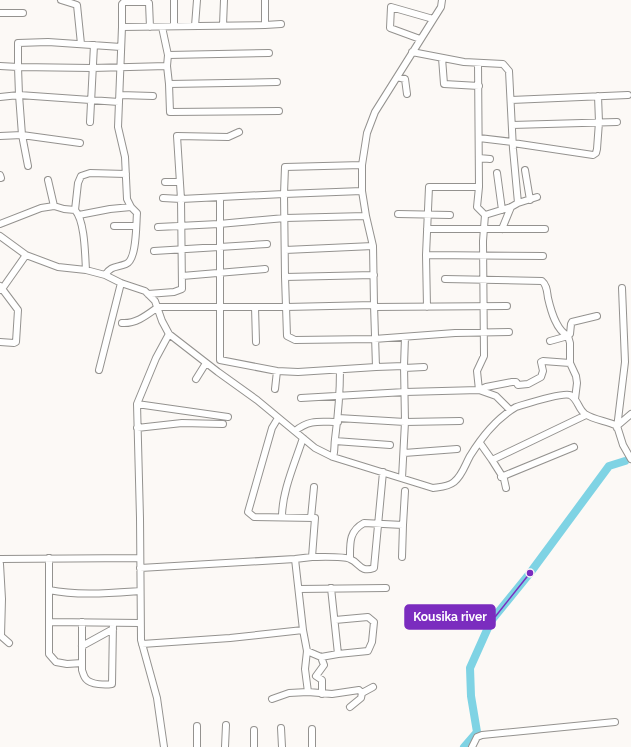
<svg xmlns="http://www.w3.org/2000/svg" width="631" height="747" viewBox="0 0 631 747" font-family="Raleway,sans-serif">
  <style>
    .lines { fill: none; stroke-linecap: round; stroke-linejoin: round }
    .river { stroke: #7fd3e4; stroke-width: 8 }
    .minor-casing { stroke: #94928f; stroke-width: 8 }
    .minor { stroke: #fff; stroke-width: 6 }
    .leader { fill: none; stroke: #7b2cbf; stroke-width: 1.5 }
    .callout-dot { fill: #7b2cbf; stroke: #fcf9f6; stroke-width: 1.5 }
    .callout { fill: #7b2cbf; stroke: #7b2cbf; stroke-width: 1.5 }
    .callout-label { font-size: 12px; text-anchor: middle; font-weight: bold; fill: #fff }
  </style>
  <rect width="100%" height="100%" fill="#fcf9f6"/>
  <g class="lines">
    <path class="river" d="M464,747L477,732L471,696L470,668L491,621L530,573L609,466L625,461"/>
    <g class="minor-casing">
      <path id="minor" d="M61,0L77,5L81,44
        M0,13H23
        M223,25L224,0
        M265,25L281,24
        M174,26V0
        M195,26L197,0
        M122,27V4L124,2H147L149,3L150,27
        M162,27L168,55L167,66L169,84L170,112L279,111
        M420,39L390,28L391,7L433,19
        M121,47L48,42L18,43V67L92,68L167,66
        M412,52L464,62L503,64L509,71L513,149L518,203L511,207L485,215L483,241L484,356L477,371L479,390
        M168,55L269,53
        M442,58L444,84L479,86
        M0,66L18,67L19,95L22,135L0,136
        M397,77L405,79L407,94
        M169,84L277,82
        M120,95L153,96
        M0,97L19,95L119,102L118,127L125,157L127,199L131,207L137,213C136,224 137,260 126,264C116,268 112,265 105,275
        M511,100L628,95
        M119,102L122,27L265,25V0
        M90,122L94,45
        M512,125L617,122
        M479,138L513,142
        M513,143L593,155L596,153L597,149L599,122L598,96
        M479,158L490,159
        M362,165L367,133L375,112L441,7L442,0
        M28,166L22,135L80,143
        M525,170L530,200
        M497,173L502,210
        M0,175L1,178
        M48,180L54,206
        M165,182H180
        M479,187L477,207L485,215
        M362,191L284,194L285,277L287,336L295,340L374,339L455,333L509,332
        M163,198L181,199L177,136L228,137L239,132
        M220,198V360L277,371L298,372L376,367L374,305
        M518,203L537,197
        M75,210L78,183L81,176L90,173L126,174
        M398,214L450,215
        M79,215L110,209L131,207
        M0,224L41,208L54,206L64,209L75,210C85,221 85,255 86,270
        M114,226H136
        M158,227L219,224L285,218L366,216
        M427,229H545
        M502,229L511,207
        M0,236L26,255L58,267L86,270L105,275L121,283L145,291L155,301L162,321L169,334L218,372L257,400L315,448L333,457L433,488C440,487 448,487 454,482C462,476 465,465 470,456C481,438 497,418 516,407C526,404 562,392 570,395C578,399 578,409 585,414C594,420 607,421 617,426L623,445L631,459
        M285,250L373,246
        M154,251L267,244
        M426,255L543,256
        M182,276L265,269
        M285,277L374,275
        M445,279L542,281C547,285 547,292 548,298C551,311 556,330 568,336L570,343V363L576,376L577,383L575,399
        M0,286L18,310L16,342L14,343L0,342
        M0,290L2,289L26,255
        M255,307L256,342
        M374,307L507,306
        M427,307L426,255L429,187H479L478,63
        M122,323C136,324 147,315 158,307H286L374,305L373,246L366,216L362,191V165L285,167L284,194L181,199L182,289L174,292L148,294
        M550,341L568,336L570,334L571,324L572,322L597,316
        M404,366L405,337
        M376,367L404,366L405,422L402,478
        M404,368L424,367
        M99,370L121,283
        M196,379L206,363
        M275,389L277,371
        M479,390L486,387L512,382H516L518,385L528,384L541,377L543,371L541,362L543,361L570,363
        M301,398L405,392L479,390L496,396L510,410
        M137,404L228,417
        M338,418L405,422L460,421
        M617,426L631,414
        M137,428L182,423L223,424
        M617,428L625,362L622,288
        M295,431C310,419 320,422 338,422
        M335,441L390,445
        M480,443L492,460L586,415
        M404,453L457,449
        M333,457C335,451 334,446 335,439C338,416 340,393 340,370
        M492,460L504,479L506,488
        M501,477L574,447
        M282,517C282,491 295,463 303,438
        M311,518L314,487
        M312,557C320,557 344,556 350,559C360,563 360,573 374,568L383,472
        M402,557L403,525L405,491
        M49,558V622L140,623
        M350,558C350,543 349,531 364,523L403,525
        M0,559L140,558
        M295,559L303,630L307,651L305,669L308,692
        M0,564L2,599L1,636L9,643
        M140,568L295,559L312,557L315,518L254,517L248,512L272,428L278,418
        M331,588L338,654
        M299,589L386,588
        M49,590C78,596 111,593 140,591
        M49,622V654L56,662L67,664L82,663
        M82,622V670C83,673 84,677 86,679C91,685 106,685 112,684L113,623
        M142,644L230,638L303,630
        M82,646L113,629
        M307,651L321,657L338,654L368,651L372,642L374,622L368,617L335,620
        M321,657L324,665L316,676L322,680V694
        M272,699L289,693L308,692L332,694L359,690L362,693
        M350,707L361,698L362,693L373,687
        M281,728L282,747
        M312,729V747
        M254,730V747
        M164,747L157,698L141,640L140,518L137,404L156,358L169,334
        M197,747V726
        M225,747L226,725
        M472,747L477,737L482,735L615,722"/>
    </g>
    <use href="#minor" class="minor"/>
  </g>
  <path class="leader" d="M530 573L495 617"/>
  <circle class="callout-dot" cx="530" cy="573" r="4"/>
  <rect class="callout" x="405" y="605" width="90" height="24" rx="4"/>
  <g class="callout-label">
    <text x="450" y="621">Kousika river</text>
  </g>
</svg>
